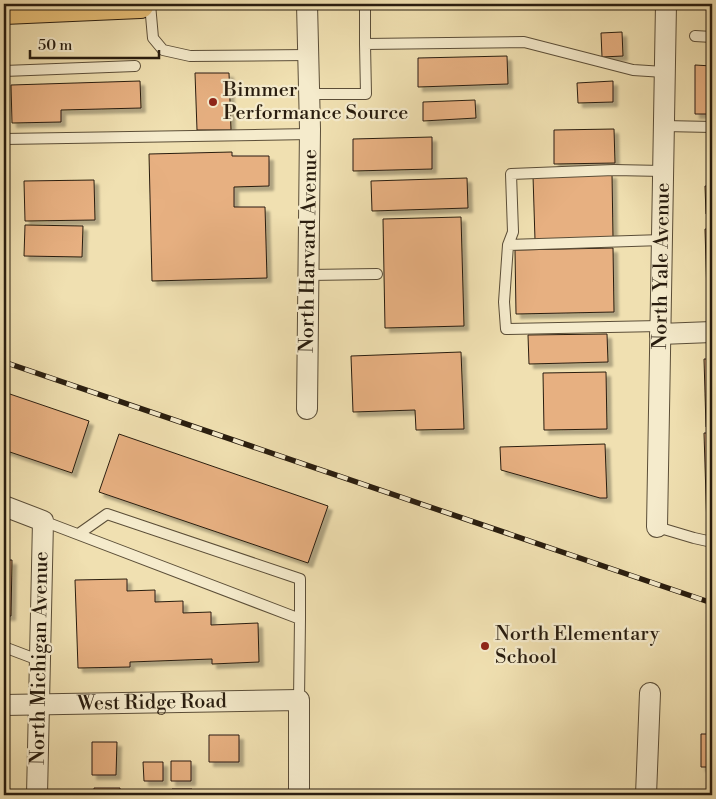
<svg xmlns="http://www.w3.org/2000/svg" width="716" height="799" viewBox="0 0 716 799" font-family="'Libre Bodoni',serif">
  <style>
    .building { fill: #e7b081; stroke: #291d0f; filter: url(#shadow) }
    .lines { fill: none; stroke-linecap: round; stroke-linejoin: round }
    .service-casing { stroke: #5b4e38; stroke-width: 12 }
    .minor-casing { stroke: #5b4e38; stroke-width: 22 }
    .primary-casing { stroke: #291d0f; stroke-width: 30 }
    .service { stroke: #f5ebcc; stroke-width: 10 }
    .minor { stroke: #f5ebcc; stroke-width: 20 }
    .primary { stroke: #e8c078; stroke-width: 28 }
    .rail-casing { stroke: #291d0f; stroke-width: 5.5 }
    .rail { stroke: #f5ebcc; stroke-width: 4; stroke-dasharray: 11; stroke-linecap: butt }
    .poi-dot { fill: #8f2418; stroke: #f5ebcc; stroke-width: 2 }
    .labels { text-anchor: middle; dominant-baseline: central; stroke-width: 4.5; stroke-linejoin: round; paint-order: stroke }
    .poi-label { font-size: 20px; fill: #291d0f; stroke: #f5ebcc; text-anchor: start }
    .street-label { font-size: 20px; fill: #291d0f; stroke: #f5ebcc }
  </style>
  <defs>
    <filter id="shadow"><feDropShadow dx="4.5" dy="4.5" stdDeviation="1" flood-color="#0004"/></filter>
  </defs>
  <rect width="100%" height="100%" fill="#f0e0b1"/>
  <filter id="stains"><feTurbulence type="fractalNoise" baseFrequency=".004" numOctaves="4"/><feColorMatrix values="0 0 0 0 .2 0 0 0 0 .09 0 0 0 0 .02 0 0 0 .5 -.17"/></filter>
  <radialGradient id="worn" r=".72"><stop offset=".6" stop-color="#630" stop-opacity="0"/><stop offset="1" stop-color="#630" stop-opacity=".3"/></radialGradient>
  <path class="building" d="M622,32L623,56L602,57L601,33Z
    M507,56L508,84L418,87V58Z
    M695,65L712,66V114H695Z
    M195,73H229L231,130H197Z
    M140,81L141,108L61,110V122L12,123L11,85Z
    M613,81V102L578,103L577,83Z
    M475,100L476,118L423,121V102Z
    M614,129L615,163L554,164V130Z
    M432,137V169L353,171V139Z
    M232,152V156H269V186L234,187V207H265L267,278L152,281L149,154Z
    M612,174L613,238L535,240L533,176Z
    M467,178L468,208L372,211L371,181Z
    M94,180L95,220L25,221L24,181Z
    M705,186H712V214H706Z
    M461,217L464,326L385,328L383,219Z
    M25,225L83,226L82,257L24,256Z
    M705,229H712V295H707Z
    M613,248L614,312L516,314L515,250Z
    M607,334L608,362L529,364L528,335Z
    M461,352L464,429L416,430L415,410L353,412L351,356Z
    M704,359H712V427H706Z
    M606,372L607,429L544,430L543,373Z
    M4,392L89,421L72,473L4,450Z
    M704,433H712V528H707Z
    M119,434L328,506L308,563L99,492Z
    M605,444L607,498H600L501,470L500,447Z
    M4,560H12L11,616H4Z
    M127,579V591L155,590V602L183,601V613L211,612V625L258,623L259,662L212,664V659L130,662V667L78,668L75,580Z
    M701,734H712V767H701Z
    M209,735H239V762H209Z
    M92,742H117L116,775H92Z
    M171,761H191V781H171Z
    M143,762H163V781H144Z
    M94,788H120V795H94Z
    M172,789H192V795H172Z"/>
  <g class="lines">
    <g class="service-casing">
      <path id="service" d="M150,4L153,38L163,50L190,56L308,55
        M365,4V44L524,42L633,70L664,72
        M695,36L712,37
        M4,71L135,66
        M309,94H366L365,44
        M664,126L712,127
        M4,139L310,134
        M508,245L662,240
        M309,275L377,274
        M660,326L506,329L504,302L508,245L513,232L511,174L614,170L663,171
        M43,521L300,619L299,700
        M657,527L694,538L712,542
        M80,533L107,514L300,579V619
        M4,647L41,661"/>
    </g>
    <g class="minor-casing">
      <g id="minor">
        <path d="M307,4L310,129L307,409"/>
        <path d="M660,334L712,332"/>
        <path d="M4,506L43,521L37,795"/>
        <path id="s1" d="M657,527L666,4"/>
        <path id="s2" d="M4,705L299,700V795"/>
        <path d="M646,795L650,693"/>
      </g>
    </g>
    <g class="primary-casing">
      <path id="primary" d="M4,10L140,4"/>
    </g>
    <use href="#service" class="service"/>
    <use href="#minor" class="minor"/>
    <use href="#primary" class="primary"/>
    <g class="rail-casing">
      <path id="rail" d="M4,362L712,603"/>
    </g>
    <use href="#rail" class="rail"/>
  </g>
  <g class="poi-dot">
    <circle cx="213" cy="102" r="5"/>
    <circle cx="485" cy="646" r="5"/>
  </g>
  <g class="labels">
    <g class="poi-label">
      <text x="223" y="90">Bimmer<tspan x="223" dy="23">Performance Source</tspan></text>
      <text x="495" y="634">North Elementary<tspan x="495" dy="23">School</tspan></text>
    </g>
    <g class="street-label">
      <text transform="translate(309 251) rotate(-89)">North Harvard Avenue</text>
      <text stroke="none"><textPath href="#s1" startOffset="261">North Yale Avenue</textPath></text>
      <text transform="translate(40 658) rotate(-89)">North Michigan Avenue</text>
      <text stroke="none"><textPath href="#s2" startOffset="148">West Ridge Road</textPath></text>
    </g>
  </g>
  <rect width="716" height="799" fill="none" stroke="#f0e0b1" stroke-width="20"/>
  <rect x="5" y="5" width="706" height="789" fill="none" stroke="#291d0f" stroke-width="2.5"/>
  <rect x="10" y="10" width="696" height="779" fill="none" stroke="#291d0f"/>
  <path d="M30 50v8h129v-8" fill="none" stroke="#291d0f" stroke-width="2.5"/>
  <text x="38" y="50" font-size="15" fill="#291d0f" stroke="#f5ebcc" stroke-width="4" paint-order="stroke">50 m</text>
  <rect width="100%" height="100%" filter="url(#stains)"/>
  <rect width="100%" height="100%" fill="url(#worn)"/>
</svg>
